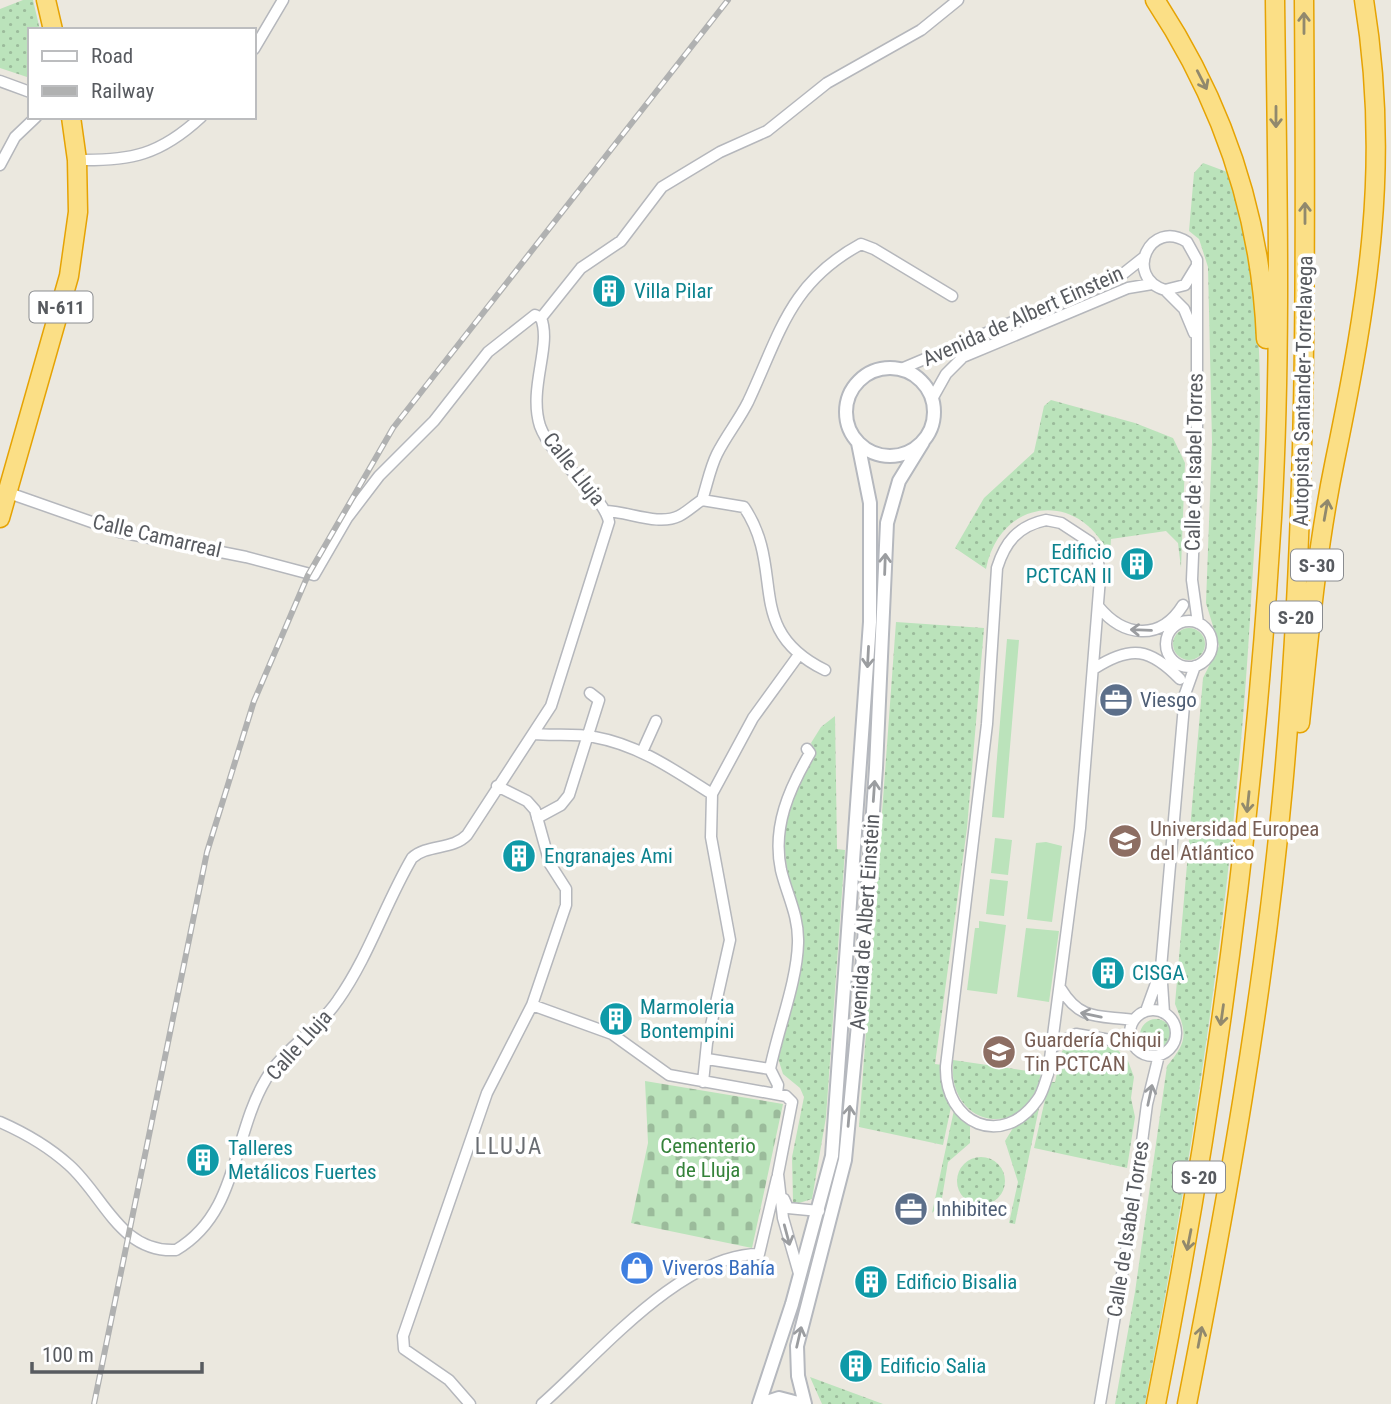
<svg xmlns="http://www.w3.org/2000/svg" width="1391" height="1404" viewBox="0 0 1391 1404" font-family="'Roboto Condensed',sans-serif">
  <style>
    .grass { fill: url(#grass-dots) }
    .cemetery { fill: url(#cemetery-stones) }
    .garden { fill: #bbe3bb }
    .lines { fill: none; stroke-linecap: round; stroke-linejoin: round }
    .street-casing { stroke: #b5b7bc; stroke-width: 13 }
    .secondary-casing { stroke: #b5b8be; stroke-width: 16 }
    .highway-casing { stroke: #e6a303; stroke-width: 21 }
    .street { stroke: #fff; stroke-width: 10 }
    .secondary { stroke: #fff; stroke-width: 12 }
    .highway { stroke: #fbdf86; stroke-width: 18 }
    .rail-casing { stroke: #b0b1b1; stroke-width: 6 }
    .rail { stroke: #fff; stroke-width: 3.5; stroke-dasharray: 10; stroke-linecap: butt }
    .oneway { stroke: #91896d }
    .oneway2 { stroke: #9b9da0 }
    .labels { text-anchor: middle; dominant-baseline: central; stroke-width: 7; stroke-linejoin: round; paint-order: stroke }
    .shield { fill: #fff; stroke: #8a8c90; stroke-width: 2 }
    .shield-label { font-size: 19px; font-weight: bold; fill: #585b60 }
    .culture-label { font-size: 21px; fill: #0d838f; stroke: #fff; text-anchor: start }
    .street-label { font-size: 21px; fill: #585b60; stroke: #fff }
    .service-label { font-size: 21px; fill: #4e5e75; stroke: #fff; text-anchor: start }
    .education-label { font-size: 21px; fill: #785e54; stroke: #fff; text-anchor: start }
    .park-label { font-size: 21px; fill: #35823a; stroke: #fff }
    .shop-label { font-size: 21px; fill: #366cbe; stroke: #fff; text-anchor: start }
    .neighbourhood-label { font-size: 23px; letter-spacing: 2px; fill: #696d72; stroke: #fff }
  </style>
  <defs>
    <pattern id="grass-dots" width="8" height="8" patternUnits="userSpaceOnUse" patternTransform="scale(1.75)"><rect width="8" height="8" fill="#bbe3bb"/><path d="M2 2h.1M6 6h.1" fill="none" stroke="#9bbb9b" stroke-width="1.8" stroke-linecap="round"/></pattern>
    <pattern id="cemetery-stones" width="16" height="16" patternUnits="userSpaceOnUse" patternTransform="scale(1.75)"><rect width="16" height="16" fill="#bbe3bb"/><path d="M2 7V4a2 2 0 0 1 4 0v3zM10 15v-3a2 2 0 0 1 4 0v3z" fill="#9bbb9b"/></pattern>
  </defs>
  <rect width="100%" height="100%" fill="#ebe8df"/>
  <path class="grass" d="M23,0H33L40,30H30V78L0,68V9Z
    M1203,163L1230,173C1236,195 1243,217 1247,239C1270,363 1257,494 1250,619C1234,884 1195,1144 1145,1404H1115L1135,1292L1167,1066C1188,1041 1187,1034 1175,1004L1203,678L1219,646L1206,603L1212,442L1208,267L1199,239L1189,231L1194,173Z
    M1051,400L1135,423L1173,438L1185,463L1181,568L1178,543L1166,531L1111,539L1110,557C1081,489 1000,497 986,569L955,548L984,498L1034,452L1044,406Z
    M896,622L984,628L967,828L935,1064L942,1065V1087L951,1107L943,1145L859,1127Z
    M1173 644a16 16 0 1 1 32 0a16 16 0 1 1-32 0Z
    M835,716L837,849L845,850L826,1117L812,1199L799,1203L793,1202L792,1157L804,1097L800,1088L783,1074L778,1058C786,1020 799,980 803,942C804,924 797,907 792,890C777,837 786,799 816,753L811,743L821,727Z
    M1140 1035a16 16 0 1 1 32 0a16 16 0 1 1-32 0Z
    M1074,1042L1116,1048L1128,1061L1134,1077L1131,1098L1135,1117L1127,1168L1034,1148L1049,1082H1055L1062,1051Z
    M953,1060L1041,1073C1028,1143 946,1129 953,1060Z
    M1039,1108L1015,1224L1009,1223L1018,1182L1005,1141L1013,1128Z
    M954,1110L970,1125V1143L948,1162L941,1204L932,1213Z
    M957 1181a24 24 0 1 1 48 0a24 24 0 1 1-48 0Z
    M810,1377L883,1404H822Z"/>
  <path class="cemetery" d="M645,1081L783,1104L752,1248L631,1223L648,1143Z"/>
  <path class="garden" d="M1007,639L1019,640L1004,818L992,817Z
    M995,838L1012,840L1008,875L991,873Z
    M1046,842L1062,846L1052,922L1027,919L1036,843Z
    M990,879L1008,881L1004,916L986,914Z
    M979,921L1006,925L997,994L967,990L975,928H979Z
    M1026,928L1059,931L1049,1002L1017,997Z"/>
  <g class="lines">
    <g class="street-casing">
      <path id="street" d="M254,49L283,0
        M0,81L30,92
        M77,160C131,161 160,155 201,117
        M0,165L15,137L36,117
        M1196,267L1185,285L1165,290C1123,277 1150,218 1187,242L1197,260V458L1192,580L1198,623
        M1165,290L1184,309L1194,333
        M901,369L1119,277L1143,258
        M932,399L946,374L963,357L1128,288L1152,284
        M6,492L120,532L246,557L314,575L347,518L379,476L434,421L488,352L535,315L541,318
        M702,500C707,485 710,468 717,454C726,436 739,420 748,402C780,334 789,283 861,244L874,249L952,296
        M607,511C629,512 659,526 679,516C687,512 694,505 702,500L744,507C787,571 742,629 825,670
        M1046,520L1061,523L1090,542L1097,553L1100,578L1080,828L1048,1074C1045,1082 1043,1092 1038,1099C1003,1150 944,1124 946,1066L987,724L997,568C1005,542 1018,526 1046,520Z
        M1098,606C1123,637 1160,642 1183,605
        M1166 644a23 23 0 1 1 46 0a23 23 0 1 1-46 0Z
        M1095,668C1131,645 1150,648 1180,679
        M534,734C553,736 575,733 594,737C639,745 674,770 712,794
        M642,752L656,721
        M537,818L561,805L569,795L599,700L590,693
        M1061,989C1081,1022 1100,1015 1134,1020
        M532,1005L612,1034L669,1075L786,1096L792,1102L778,1174L783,1218L800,1277
        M1130 1033a23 23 0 1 1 46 0a23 23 0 1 1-46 0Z
        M1146,1011L1159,975
        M1164,1013L1161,968L1185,694L1195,666
        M1053,1047L1076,1034L1133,1044
        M707,1059L770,1069
        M703,1082L707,1043L730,940L711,837L712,794L753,718L798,656
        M777,1093L778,1085L770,1069C778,1029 797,982 798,943C799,916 787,895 781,870C772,827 789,789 810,753L807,749
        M0,1122C25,1133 49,1147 69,1165C104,1196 120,1253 176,1250C239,1213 232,1136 266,1079C284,1049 318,1030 338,1000C369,956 385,904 412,858C427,844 453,850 467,835L551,706L609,522C605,497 552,459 540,426C528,388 552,346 541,318L581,268L621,241L662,187L720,152L767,131L827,83L921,30L958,0
        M784,1199L788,1208L819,1211
        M470,1404L449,1380L404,1349L403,1336L487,1093L532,1005L566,905V889L550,864L535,810L527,801L497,786
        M542,1404C597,1356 681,1254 759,1254L777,1178
        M1100,1404L1133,1210L1147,1104L1159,1055"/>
    </g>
    <g class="secondary-casing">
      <path id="secondary" d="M846 412a44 44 0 1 1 88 0a44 44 0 1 1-88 0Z
        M759,1404L792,1304L832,1156L870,622V503L858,443
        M761,1404L779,1398L802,1404
        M805,1404L798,1376L797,1346L845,1160L859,1014L876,768L887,523L899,481L923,442"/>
    </g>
    <g class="highway-casing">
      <path id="highway" d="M46,0L53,30
        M1155,0C1223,103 1261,215 1266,339
        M0,518L69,276L78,212L77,160L71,117
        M1300,723C1309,635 1317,547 1335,460C1368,299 1391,165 1364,0
        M1156,1404C1214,1111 1254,816 1272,518C1282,346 1277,172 1275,0
        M1187,1404C1227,1200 1264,995 1283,787C1307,525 1306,263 1304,0"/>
    </g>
    <use href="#street" class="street"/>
    <use href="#secondary" class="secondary"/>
    <use href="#highway" class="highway"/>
    <g class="rail-casing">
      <path id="rail" d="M94,1404L207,852L254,701L308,575L393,428L728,0"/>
    </g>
    <use href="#rail" class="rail"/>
  </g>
  <defs><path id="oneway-shaft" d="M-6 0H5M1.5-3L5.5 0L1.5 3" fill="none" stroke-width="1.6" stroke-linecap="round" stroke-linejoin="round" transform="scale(1.75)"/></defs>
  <g class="oneway">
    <use href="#oneway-shaft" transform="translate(1304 23) rotate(-90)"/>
    <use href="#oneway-shaft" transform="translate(1202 80) rotate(63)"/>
    <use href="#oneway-shaft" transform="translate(1276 117) rotate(90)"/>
    <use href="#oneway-shaft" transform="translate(1305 213) rotate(-90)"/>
    <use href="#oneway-shaft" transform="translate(1326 510) rotate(-80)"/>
    <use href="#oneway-shaft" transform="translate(1248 802) rotate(96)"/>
    <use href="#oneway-shaft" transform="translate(1222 1015) rotate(98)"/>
    <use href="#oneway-shaft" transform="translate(1189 1240) rotate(101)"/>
    <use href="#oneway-shaft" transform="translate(1200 1337) rotate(-79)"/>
  </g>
  <g class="oneway2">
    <use href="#oneway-shaft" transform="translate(885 564) rotate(-88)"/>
    <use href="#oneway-shaft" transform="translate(1141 630) rotate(-178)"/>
    <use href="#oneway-shaft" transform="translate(868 657) rotate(93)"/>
    <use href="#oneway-shaft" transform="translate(874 791) rotate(-86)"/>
    <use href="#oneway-shaft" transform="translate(1091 1015) rotate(-168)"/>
    <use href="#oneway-shaft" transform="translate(1150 1095) rotate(-78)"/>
    <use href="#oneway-shaft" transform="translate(849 1116) rotate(-85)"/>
    <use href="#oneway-shaft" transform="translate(787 1235) rotate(75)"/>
    <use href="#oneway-shaft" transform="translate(799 1337) rotate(-77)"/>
  </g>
  <defs>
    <g id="building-disc" transform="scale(1.75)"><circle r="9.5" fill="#0f9aa8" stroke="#fff"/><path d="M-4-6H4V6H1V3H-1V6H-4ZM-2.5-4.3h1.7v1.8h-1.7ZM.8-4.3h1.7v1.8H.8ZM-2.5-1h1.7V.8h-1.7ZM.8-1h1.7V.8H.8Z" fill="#fff"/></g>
    <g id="office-disc" transform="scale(1.75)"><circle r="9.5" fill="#5c6f8a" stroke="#fff"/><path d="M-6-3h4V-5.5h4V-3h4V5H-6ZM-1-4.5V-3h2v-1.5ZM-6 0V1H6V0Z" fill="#fff"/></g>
    <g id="university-disc" transform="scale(1.75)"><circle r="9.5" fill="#8d6e63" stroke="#fff"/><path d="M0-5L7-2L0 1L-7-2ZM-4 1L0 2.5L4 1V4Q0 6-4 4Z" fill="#fff"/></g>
    <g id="school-disc" transform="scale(1.75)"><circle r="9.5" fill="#8d6e63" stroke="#fff"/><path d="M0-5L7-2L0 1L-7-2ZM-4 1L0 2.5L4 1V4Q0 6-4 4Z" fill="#fff"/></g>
    <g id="shop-disc" transform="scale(1.75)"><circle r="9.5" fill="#3f7fe0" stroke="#fff"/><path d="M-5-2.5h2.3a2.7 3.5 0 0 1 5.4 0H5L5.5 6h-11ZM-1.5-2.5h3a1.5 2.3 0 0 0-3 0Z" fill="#fff"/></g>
  </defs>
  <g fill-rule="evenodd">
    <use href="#building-disc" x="609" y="291"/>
    <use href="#building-disc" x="1137" y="564"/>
    <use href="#office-disc" x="1116" y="700"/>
    <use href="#university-disc" x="1125" y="841"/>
    <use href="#building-disc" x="519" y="856"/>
    <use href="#building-disc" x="1108" y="973"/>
    <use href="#building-disc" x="616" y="1019"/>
    <use href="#school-disc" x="999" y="1052"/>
    <use href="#building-disc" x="203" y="1160"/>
    <use href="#office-disc" x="911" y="1209"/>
    <use href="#shop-disc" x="637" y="1268"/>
    <use href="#building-disc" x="871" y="1282"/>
    <use href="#building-disc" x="856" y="1366"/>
  </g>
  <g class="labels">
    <g class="shield">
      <rect x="29.5" y="291.5" width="63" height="31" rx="5"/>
      <rect x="1291" y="549.5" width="52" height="31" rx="5"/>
      <rect x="1270" y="601.5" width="52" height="31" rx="5"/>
      <rect x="1173" y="1161.5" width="52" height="31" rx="5"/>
    </g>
    <g class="shield-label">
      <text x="61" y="307">N-611</text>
      <text x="1317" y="565">S-30</text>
      <text x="1296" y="617">S-20</text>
      <text x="1199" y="1177">S-20</text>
    </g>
    <g class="culture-label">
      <text x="634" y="291">Villa Pilar</text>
      <text x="1112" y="552" text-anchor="end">Edificio<tspan x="1112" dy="24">PCTCAN II</tspan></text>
      <text x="544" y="856">Engranajes Ami</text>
      <text x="1132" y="973">CISGA</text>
      <text x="640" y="1007">Marmoleria<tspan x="640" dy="24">Bontempini</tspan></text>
      <text x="228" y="1148">Talleres<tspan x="228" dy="24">Metálicos Fuertes</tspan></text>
      <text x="896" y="1282">Edificio Bisalia</text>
      <text x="880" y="1366">Edificio Salia</text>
    </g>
    <g class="street-label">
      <text transform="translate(1023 316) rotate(-24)">Avenida de Albert Einstein</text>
      <text transform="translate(1303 391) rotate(-89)">Autopista Santander-Torrelavega</text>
      <text transform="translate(1194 462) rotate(-89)">Calle de Isabel Torres</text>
      <text transform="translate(574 469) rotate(52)">Calle Lluja</text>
      <text transform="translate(157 536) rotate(13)">Calle Camarreal</text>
      <text transform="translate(865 922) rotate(-86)">Avenida de Albert Einstein</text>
      <text transform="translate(299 1045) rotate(-48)">Calle Lluja</text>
      <text transform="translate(1128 1229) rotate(-81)">Calle de Isabel Torres</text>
    </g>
    <g class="service-label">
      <text x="1140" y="700">Viesgo</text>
      <text x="936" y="1209">Inhibitec</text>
    </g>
    <g class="education-label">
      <text x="1150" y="829">Universidad Europea<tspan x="1150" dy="24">del Atlántico</tspan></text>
      <text x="1024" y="1040">Guardería Chiqui<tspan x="1024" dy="24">Tin PCTCAN</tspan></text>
    </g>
    <g class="park-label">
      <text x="708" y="1146">Cementerio<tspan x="708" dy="24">de Lluja</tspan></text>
    </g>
    <g class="shop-label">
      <text x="662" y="1268">Viveros Bahía</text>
    </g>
    <g class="neighbourhood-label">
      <text x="509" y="1146">LLUJA</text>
    </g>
  </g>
  <rect x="28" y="28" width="228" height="91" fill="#ffffff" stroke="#bcbdbf" stroke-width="2"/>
  <rect x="42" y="51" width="35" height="10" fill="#ffffff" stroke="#bcbdbf" stroke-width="2"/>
  <text x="91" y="63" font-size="21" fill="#585b60">Road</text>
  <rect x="42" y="86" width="35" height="10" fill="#b0b1b1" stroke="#bcbdbf" stroke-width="2"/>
  <text x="91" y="98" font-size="21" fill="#585b60">Railway</text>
  <path d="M32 1362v10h170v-10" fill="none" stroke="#585b60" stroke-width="3.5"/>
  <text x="42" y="1362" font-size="21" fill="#585b60" stroke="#ffffff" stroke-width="5" paint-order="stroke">100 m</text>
</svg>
